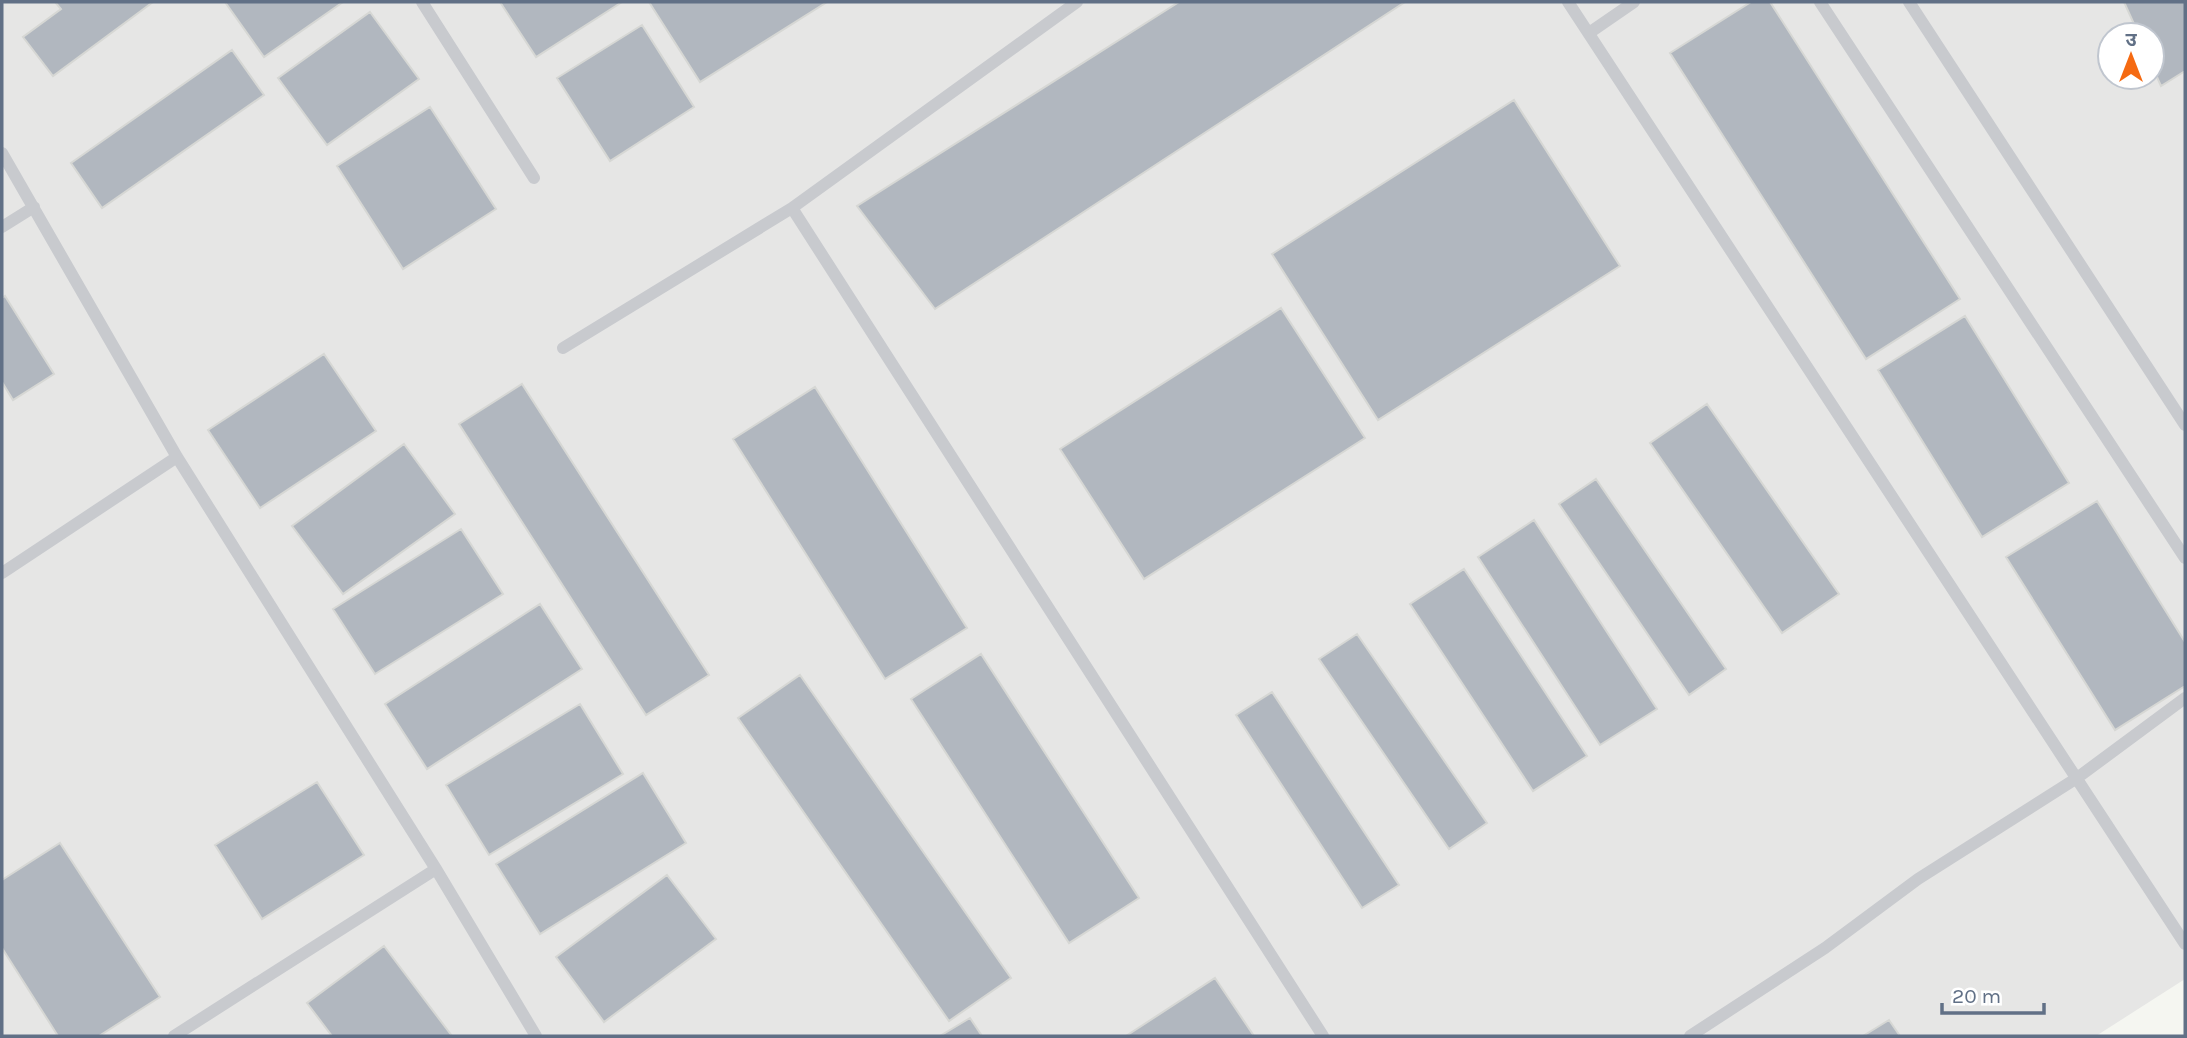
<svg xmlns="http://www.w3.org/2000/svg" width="2187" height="1038" viewBox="0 0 2187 1038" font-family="Karla,'Noto Sans Devanagari',sans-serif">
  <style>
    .built { fill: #e6e6e5; fill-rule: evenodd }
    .building { fill: #b1b7bf; stroke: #d6d7d4; stroke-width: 2 }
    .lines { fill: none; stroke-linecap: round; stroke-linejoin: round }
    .lane { stroke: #c8cace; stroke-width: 12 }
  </style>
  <rect width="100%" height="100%" fill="#f5f6f1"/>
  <path class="built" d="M2,2H2185V979L2096,1036H2ZM2110,35H2152V77H2110Z"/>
  <path class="building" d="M55,2H153L53,76L23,37L61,9Z
    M225,2H343L264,57Z
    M500,2H622L536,57Z
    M649,2H827L700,82Z
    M1179,2H1405L935,309L857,206Z
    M1751,2H1770L1960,299L1866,359L1670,53Z
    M2124,2H2185V71L2161,86L2152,66V35H2139Z
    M370,12L419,79L327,145L278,78Z
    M642,25L694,107L610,161L557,78Z
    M232,50L264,95L102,208L71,163Z
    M1514,100L1620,266L1378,420L1272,254Z
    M430,107L496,209L403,269L337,166Z
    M5,296L54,374L13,400L2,382V298Z
    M1281,308L1365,438L1144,579L1060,449Z
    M1965,316L2069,483L1982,537L1878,370Z
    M324,354L376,431L260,508L208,430Z
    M522,384L709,675L646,715L459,424Z
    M815,387L967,628L885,679L733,439Z
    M1707,404L1839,594L1782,633L1650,443Z
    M404,444L455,514L343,594L292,526Z
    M1596,479L1726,669L1689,695L1559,504Z
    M2097,501L2185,642V686L2115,730L2006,557Z
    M1534,520L1657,709L1600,745L1478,557Z
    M461,529L503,594L375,674L333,609Z
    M1464,569L1587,756L1533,791L1410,604Z
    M540,604L582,669L427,769L385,704Z
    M1357,634L1487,823L1449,849L1319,659Z
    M981,654L1139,898L1069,943L911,699Z
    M800,675L1011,978L949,1021L738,718Z
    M1272,692L1399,885L1362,908L1236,715Z
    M580,704L623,774L489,855L446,785Z
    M643,773L686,843L540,934L496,864Z
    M317,782L364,855L262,919L215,845Z
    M60,843L160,997L99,1036H58L2,948V880Z
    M667,875L716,939L604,1022L556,957Z
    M384,946L452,1036H332L307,1003Z
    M1215,978L1254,1036H1126Z
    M970,1018L982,1036H940Z
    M1889,1020L1900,1036H1863Z"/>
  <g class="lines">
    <path class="lane" d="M422,2L534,178
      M1568,2L2185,944
      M1820,2L2185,558
      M1909,2L2185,425
      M1589,33L1634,2
      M2,153L177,457L436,869L536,1036
      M792,208L1323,1036
      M2,227L34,207
      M563,348L792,208L1077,2
      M2,573L177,457
      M174,1036L436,869
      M1690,1036L1825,948L1918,879L2077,778L2185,698"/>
  </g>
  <rect width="2187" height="1038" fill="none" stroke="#617086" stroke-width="7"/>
  <g transform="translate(2131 56)"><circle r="33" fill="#ffffff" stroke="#c0c6cf" stroke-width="2"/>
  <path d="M0-5L12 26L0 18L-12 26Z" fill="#f56a12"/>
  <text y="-10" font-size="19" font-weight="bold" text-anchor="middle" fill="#617086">उ</text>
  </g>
  <path d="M1942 1003v10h102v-10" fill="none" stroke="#617086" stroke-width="3.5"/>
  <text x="1952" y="1003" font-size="21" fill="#617086" stroke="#ffffff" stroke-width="5" paint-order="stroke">20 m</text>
</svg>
